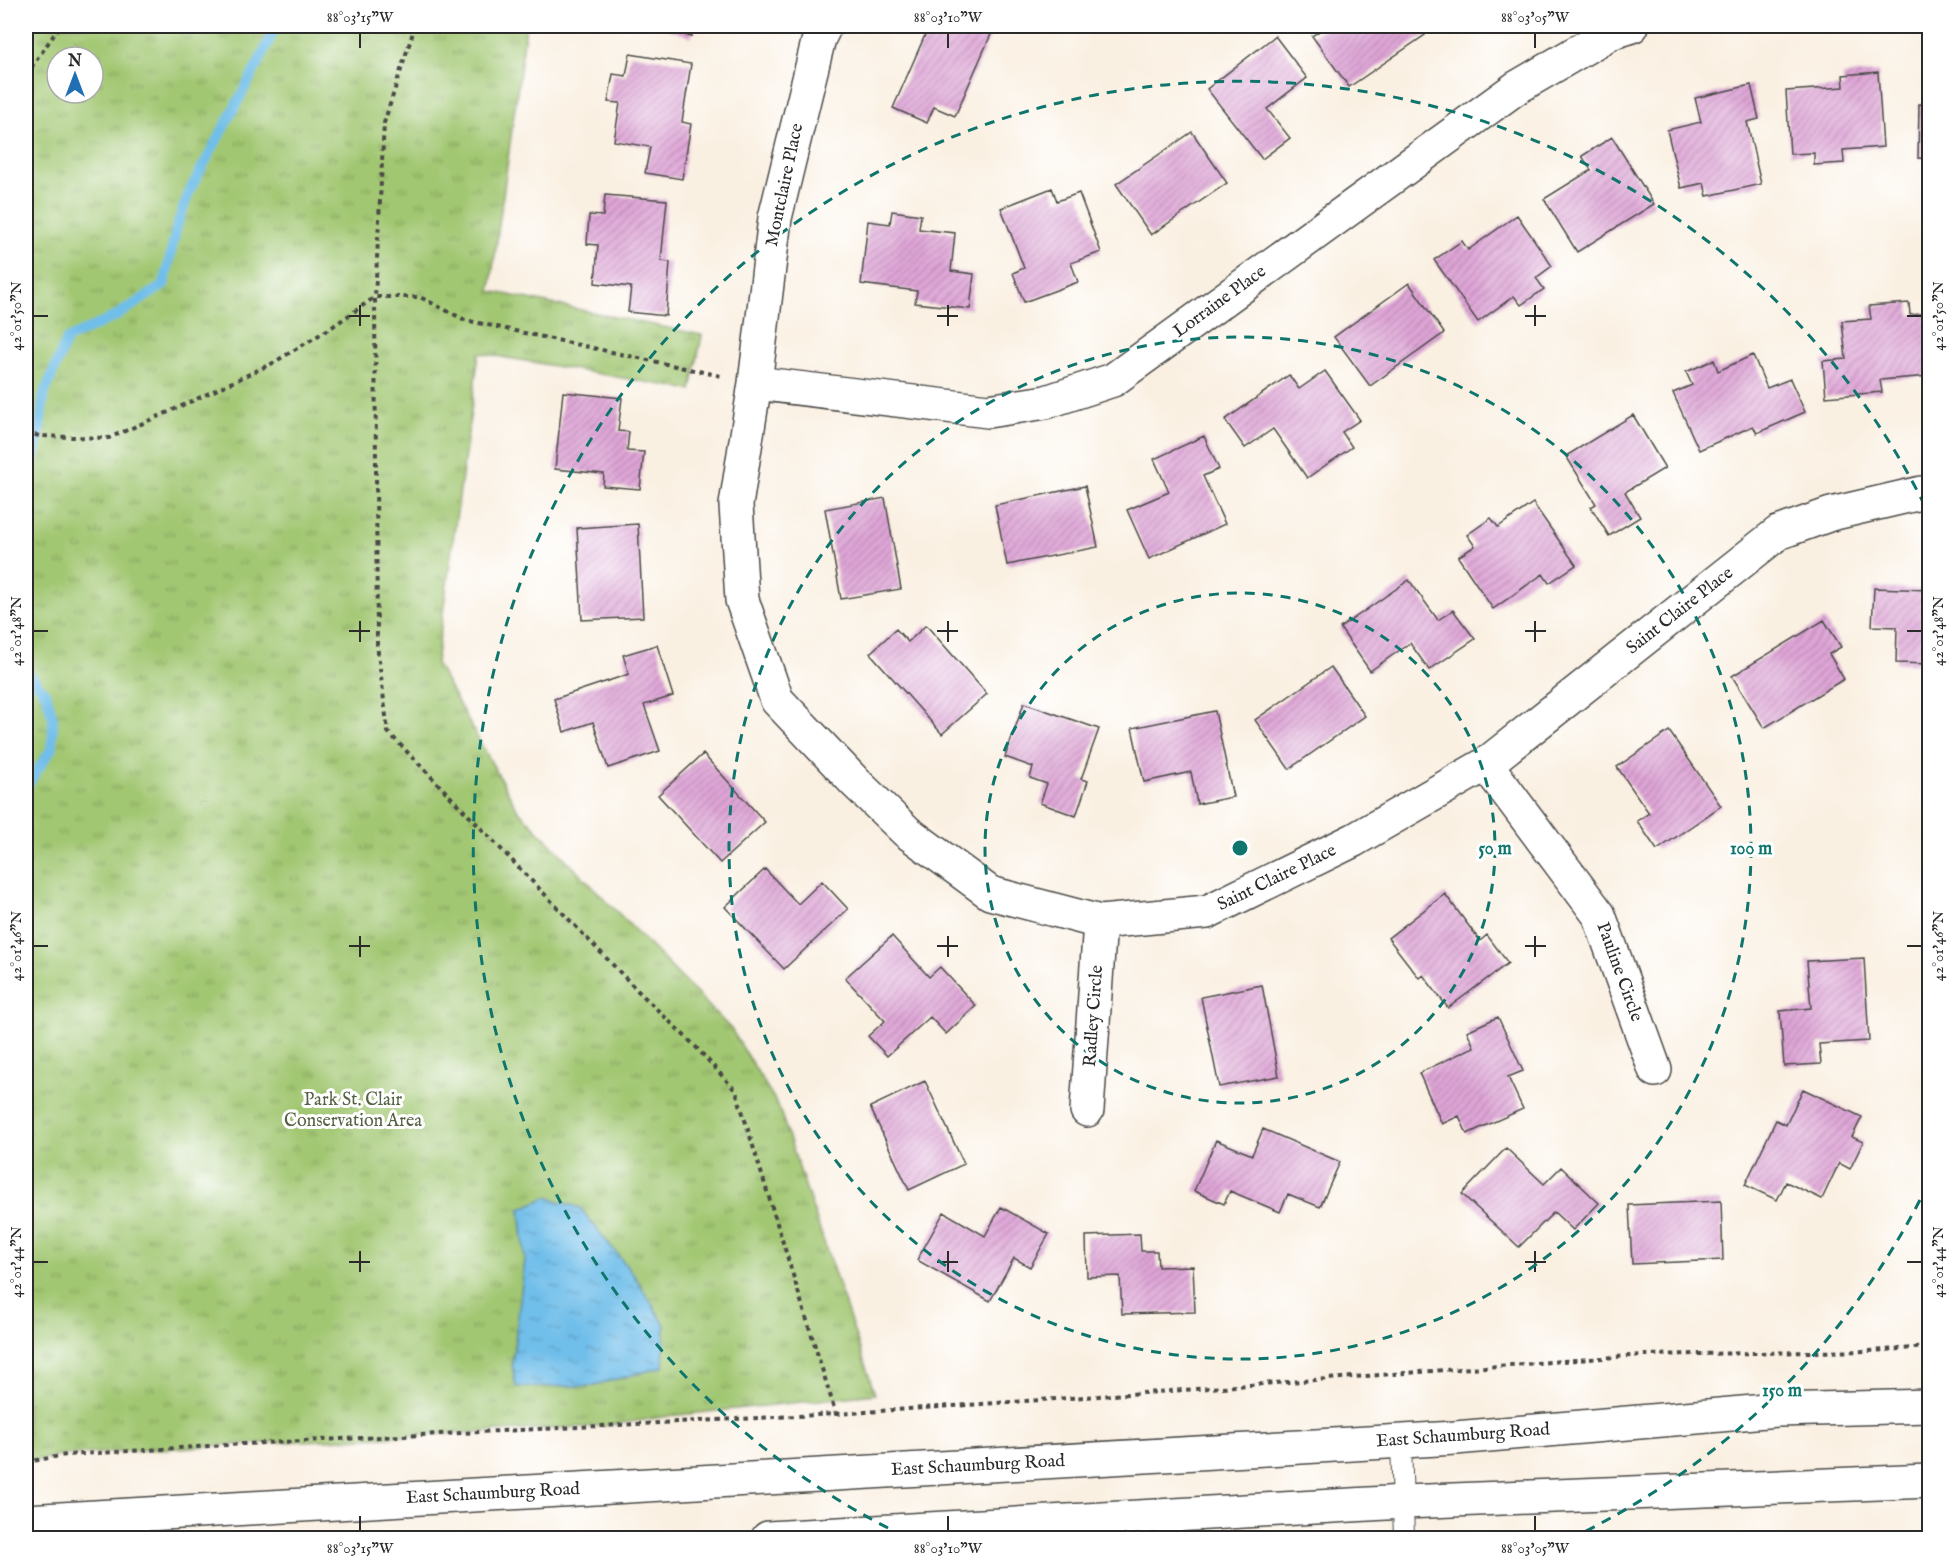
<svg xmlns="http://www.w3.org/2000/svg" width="1955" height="1564" viewBox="0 0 1955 1564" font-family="'IM FELL English',serif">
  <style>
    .park { fill: url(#park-tufts); stroke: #66794e; stroke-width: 1.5; fill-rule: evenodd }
    .water { fill: url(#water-ripples); stroke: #4d748a; stroke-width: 1.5 }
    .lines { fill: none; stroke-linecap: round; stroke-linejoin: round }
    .stream { stroke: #6fbeea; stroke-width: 10 }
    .building { fill: url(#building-hatch) }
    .lane-casing { stroke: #4a4946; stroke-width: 22 }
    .street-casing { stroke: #4a4946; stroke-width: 36 }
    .secondary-casing { stroke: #4a4946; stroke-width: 36 }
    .path { stroke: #4a4946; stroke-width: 4; stroke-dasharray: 4.5 4.5; stroke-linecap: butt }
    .lane { stroke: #fff; stroke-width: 20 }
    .street { stroke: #fff; stroke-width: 33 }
    .secondary { stroke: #fff; stroke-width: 33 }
    .ticks { fill: none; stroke: #2b2b2b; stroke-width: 2 }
    .ring { fill: none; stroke: #0f766e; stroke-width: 3; stroke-dasharray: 10 8 }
    .labels { text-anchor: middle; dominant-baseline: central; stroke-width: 6; stroke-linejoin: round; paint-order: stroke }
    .street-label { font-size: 18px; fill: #2b2b2b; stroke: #fff }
    .park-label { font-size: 18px; fill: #556244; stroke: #fff }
    .centre { fill: #0f766e; stroke: #fff; stroke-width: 3 }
    .ring-label { font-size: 18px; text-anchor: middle; font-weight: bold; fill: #0f766e; stroke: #fff; stroke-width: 6; stroke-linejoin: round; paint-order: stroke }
    .neatline { fill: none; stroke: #2b2b2b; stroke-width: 2 }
    .ticks-label { font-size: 15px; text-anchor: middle; fill: #2b2b2b }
  </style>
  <defs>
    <pattern id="park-tufts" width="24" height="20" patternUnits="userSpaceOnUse" patternTransform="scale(1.5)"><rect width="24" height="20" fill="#a2c772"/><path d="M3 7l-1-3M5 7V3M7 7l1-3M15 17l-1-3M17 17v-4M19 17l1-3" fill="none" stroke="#84a25e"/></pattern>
    <pattern id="water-ripples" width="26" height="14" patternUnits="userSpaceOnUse" patternTransform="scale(1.5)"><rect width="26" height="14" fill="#6fbeea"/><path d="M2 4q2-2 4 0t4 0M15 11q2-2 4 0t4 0" fill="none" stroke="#5b9bbe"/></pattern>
    <pattern id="building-hatch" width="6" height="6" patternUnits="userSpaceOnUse" patternTransform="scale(1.5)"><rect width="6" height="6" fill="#dfa5d7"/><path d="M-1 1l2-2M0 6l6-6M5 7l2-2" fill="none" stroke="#b587af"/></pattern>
  </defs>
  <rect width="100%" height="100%" fill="#fff"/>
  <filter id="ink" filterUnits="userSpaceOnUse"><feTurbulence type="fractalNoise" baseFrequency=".0167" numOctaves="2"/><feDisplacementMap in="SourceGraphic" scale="12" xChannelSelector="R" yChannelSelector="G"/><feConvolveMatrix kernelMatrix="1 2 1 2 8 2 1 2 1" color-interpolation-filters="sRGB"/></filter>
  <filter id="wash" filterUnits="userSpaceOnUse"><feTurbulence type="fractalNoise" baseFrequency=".008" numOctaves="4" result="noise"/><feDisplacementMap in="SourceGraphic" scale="24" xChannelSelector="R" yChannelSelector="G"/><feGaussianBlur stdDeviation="1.35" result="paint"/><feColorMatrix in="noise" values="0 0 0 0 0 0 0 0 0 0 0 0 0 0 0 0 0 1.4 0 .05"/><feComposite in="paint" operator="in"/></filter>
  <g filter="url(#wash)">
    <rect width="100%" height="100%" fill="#faf0e2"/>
    <path class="park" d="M26,26H526L490,291L702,335L691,390L479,353L436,663L518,810L731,1029L778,1105L875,1394L670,1416L603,1426L243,1444L66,1455L26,1462ZM57,57H93V93H57Z"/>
    <path class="water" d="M547,1197L580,1208L634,1275L665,1325L663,1367L591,1386L516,1387L512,1364L525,1259L520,1209Z"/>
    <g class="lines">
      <path class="stream" d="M26,486L39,436L44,394L67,339L116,316L164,285L177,225L190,190L259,62L276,26
        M26,670L46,694L53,718L52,748L29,783L26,784"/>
    </g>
    <g id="blocks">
      <path class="building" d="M660,26H696L691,37Z
        M929,26H977L992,32L955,116L934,107L927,123L893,108Z
        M1327,26H1418L1425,35L1349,87L1312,36Z
        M1275,36L1307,78L1267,109L1290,138L1262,159L1207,89Z
        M630,54L691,64L682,122L691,124L682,179L645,173L650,147L614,141L620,103L608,102L613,74L626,76Z
        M1878,72L1883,147L1843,150L1844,163L1814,165V153L1790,154L1786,91L1844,87L1843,75Z
        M1751,85L1759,119L1747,122L1761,184L1707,196L1704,183L1681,188L1667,130L1701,122L1695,98Z
        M1919,104L1930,105V159L1918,158Z
        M1192,132L1227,183L1151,235L1116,184Z
        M1612,137L1654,204L1577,252L1544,199L1591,170L1582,156Z
        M1052,188L1057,201L1079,193L1101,252L1071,263L1078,282L1024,302L1013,273L1024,268L1001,208Z
        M605,195L667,200L661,261L670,262L666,316L628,312L631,287L595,283L598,245L587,244L589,215L603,216Z
        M892,211L921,215L919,229L955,233L951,271L974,274L970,309L915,303L917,291L861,284L868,221L890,224Z
        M1517,215L1552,266L1536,278L1544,289L1521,305L1514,296L1478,322L1434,260L1462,241L1468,250Z
        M1409,283L1444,333L1370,386L1334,337Z
        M1909,303L1910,315L1930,313V376L1880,380L1882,392L1826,397L1823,361L1846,359L1842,321L1871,319L1869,306Z
        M1753,355L1767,388L1790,379L1805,412L1757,433L1753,426L1699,450L1673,393L1692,385L1686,372L1714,360L1718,371Z
        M1325,371L1360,420L1342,432L1352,447L1307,478L1273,429L1245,448L1225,420L1289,375L1299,389Z
        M563,392L622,398L618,431L629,432L627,451L644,452L640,489L603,486L604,474L555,469Z
        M1633,415L1665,468L1625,492L1640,517L1609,536L1591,507L1596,504L1566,456Z
        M1204,436L1219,469L1203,476L1225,524L1149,559L1127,510L1169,492L1154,459Z
        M1085,486L1098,547L1007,565L995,505Z
        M885,498L901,589L841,599L825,509Z
        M1533,503L1576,565L1549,583L1543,574L1493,609L1458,557L1475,546L1467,535L1491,518L1498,527Z
        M638,524L643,617L582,620L577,528Z
        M1409,580L1438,620L1453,610L1475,639L1429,670L1410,643L1370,671L1340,628Z
        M1874,588L1930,590V664L1896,663L1897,627L1872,626Z
        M1824,620L1841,647L1829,654L1844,679L1764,728L1732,676Z
        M926,625L987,694L942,734L870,653L896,629L908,642Z
        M657,645L673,696L644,705L660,751L608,768L593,722L564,732L554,699L629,674L623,655Z
        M1331,667L1365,716L1289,769L1255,720Z
        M1024,703L1099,729L1081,779L1088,781L1076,816L1040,803L1047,784L1030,778L1033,767L1005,757Z
        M1215,711L1233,797L1197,804L1191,772L1144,782L1132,728Z
        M1669,731L1721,806L1657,850L1637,821L1649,813L1617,767Z
        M703,754L765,822L720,863L658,795Z
        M765,869L798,904L822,881L848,909L784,969L725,907Z
        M1445,894L1480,941L1487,935L1508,963L1448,1008L1423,975L1419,978L1388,938Z
        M892,936L929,977L940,967L976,1006L946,1034L930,1017L887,1056L868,1036L885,1021L845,978Z
        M1864,958L1869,1041L1819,1044L1821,1064L1784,1066L1780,1011L1811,1008L1807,961Z
        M1262,985L1279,1076L1219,1087L1201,997Z
        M1498,1017L1523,1071L1508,1077L1523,1109L1467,1134L1459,1116L1442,1124L1419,1073L1474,1047L1467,1031Z
        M925,1081L964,1164L909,1190L870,1107Z
        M1803,1089L1862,1117L1852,1137L1863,1142L1850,1169L1839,1163L1822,1199L1786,1182L1777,1200L1745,1185L1776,1120L1786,1125Z
        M1263,1129L1340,1162L1320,1207L1288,1194L1280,1212L1230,1191L1224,1204L1194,1191L1216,1140L1252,1155Z
        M1506,1148L1544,1184L1561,1167L1599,1203L1573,1230L1554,1212L1519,1247L1462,1194Z
        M1721,1201L1723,1260L1632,1264L1629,1205Z
        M1001,1207L1049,1234L1030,1267L1014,1258L990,1301L917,1260L944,1212L985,1236Z
        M1140,1234L1141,1251H1157L1158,1267L1193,1266L1195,1312L1122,1314L1120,1276L1087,1277L1086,1236Z"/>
    </g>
  </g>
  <g filter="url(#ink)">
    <use href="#blocks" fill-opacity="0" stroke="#4a4946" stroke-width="1.5"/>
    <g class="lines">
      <g class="lane-casing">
        <path id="lane" d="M1401,1442L1404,1538"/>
      </g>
      <g class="street-casing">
        <path id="street" d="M825,26L819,38L775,218L755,383L736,505L742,600L777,700L856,783L907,832L990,893L1100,922L1207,912L1354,840L1486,764L1778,533L1831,514L1921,493L1930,494
          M755,383L988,411L1046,402L1113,380L1516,88L1610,33L1632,26
          M1486,764L1599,915L1655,1070
          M1087,1110L1100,922"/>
      </g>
      <g class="secondary-casing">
        <path id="secondary" d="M26,1521L1455,1438L1777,1410L1930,1406
          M768,1538L1404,1502L1930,1481"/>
      </g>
      <path class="path" d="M26,75L60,26
        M26,432L39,436L109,438L173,410L273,363L332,327L375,297H420L465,320L721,376
        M836,1414L1157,1392L1642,1355L1869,1351L1930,1347
        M26,1462L66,1455L243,1444L836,1414L736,1091L695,1046L638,991L388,732L377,645L375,297L384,123L415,26"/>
      <use href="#lane" class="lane"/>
      <use href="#street" class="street"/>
      <use href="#secondary" class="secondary"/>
    </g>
  </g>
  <path class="ticks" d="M360,33V48M948,33V48M1535,33V48M360,305V326M948,305V326M1535,305V326M33,316H48M349,316H370M937,316H958M1525,316H1546M1907,316H1922M360,621V642M948,621V642M1535,621V642M33,631H48M349,631H370M937,631H958M1525,631H1546M1907,631H1922M360,936V957M948,936V957M1535,936V957M33,946H48M349,946H370M937,946H958M1525,946H1546M1907,946H1922M360,1251V1272M948,1251V1272M1535,1251V1272M33,1262H48M349,1262H370M937,1262H958M1525,1262H1546M1907,1262H1922M360,1516V1531M948,1516V1531M1535,1516V1531"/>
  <g class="ring">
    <circle cx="1240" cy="848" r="255"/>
    <circle cx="1240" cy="848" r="511"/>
    <path d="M1928 1184A766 766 0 0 1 1576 1536M904 1536A766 766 0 1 1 1928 512"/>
  </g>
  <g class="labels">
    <g class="street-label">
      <text transform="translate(785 185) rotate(-78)">Montclaire Place</text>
      <text transform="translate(1220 302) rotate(-36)">Lorraine Place</text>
      <text transform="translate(1680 611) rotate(-38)">Saint Claire Place</text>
      <text transform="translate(1277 878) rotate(-26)">Saint Claire Place</text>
      <text transform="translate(1619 972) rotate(70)">Pauline Circle</text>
      <text transform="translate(1094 1016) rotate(-86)">Radley Circle</text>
      <text transform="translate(1463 1436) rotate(-4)">East Schaumburg Road</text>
      <text transform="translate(978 1466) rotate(-3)">East Schaumburg Road</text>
      <text transform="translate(493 1494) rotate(-3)">East Schaumburg Road</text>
    </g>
    <g class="park-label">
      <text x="353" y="1100">Park St. Clair<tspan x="353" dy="21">Conservation Area</tspan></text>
    </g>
  </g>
  <circle cx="1240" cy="848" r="9" class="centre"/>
  <g class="ring-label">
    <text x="1495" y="854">50 m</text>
    <text x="1751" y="854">100 m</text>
    <text x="1782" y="1396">150 m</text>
  </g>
  <rect width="1955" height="1564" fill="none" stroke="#fff" stroke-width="66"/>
  <g transform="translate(75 75)"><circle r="28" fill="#ffffff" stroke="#aaaaaa" stroke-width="1.5"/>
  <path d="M0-4.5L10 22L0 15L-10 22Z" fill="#1f6fb2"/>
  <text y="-9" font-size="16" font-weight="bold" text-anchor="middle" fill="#2b2b2b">N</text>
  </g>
  <rect x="33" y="33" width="1889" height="1498" class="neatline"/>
  <g class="ticks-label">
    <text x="360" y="22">88°03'15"W</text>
    <text x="948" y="22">88°03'10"W</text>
    <text x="1535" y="22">88°03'05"W</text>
    <text transform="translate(16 316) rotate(-90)" y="5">42°01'50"N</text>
    <text transform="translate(1938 316) rotate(-90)" y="5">42°01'50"N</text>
    <text transform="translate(16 631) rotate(-90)" y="5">42°01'48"N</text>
    <text transform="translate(1938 631) rotate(-90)" y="5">42°01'48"N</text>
    <text transform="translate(16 946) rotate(-90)" y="5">42°01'46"N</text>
    <text transform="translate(1938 946) rotate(-90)" y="5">42°01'46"N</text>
    <text transform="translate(16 1262) rotate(-90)" y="5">42°01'44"N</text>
    <text transform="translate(1938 1262) rotate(-90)" y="5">42°01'44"N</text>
    <text x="360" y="1553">88°03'15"W</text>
    <text x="948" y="1553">88°03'10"W</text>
    <text x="1535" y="1553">88°03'05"W</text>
  </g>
</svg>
